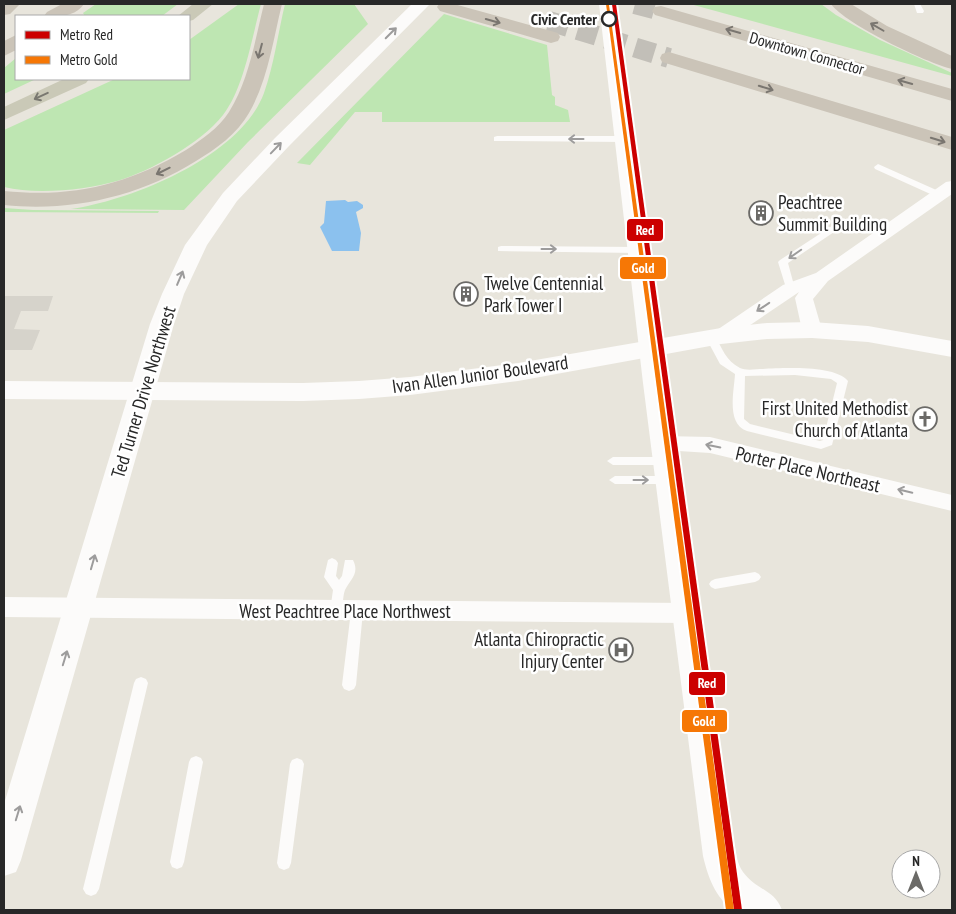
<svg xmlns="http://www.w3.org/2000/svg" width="956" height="914" viewBox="0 0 956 914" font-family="'PT Sans Narrow',sans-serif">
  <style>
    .green { fill: #bee6b2 }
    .plaza { fill: #d6d3cb }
    .water { fill: #8bc1ee }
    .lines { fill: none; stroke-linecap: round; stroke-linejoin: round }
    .motorway-tunnel { stroke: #c2bfb8; stroke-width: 20; stroke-dasharray: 20 10; stroke-linecap: butt }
    .service { fill: #fcfbfa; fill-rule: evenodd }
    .minor { fill: #fcfbfa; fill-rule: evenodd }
    .tertiary { fill: #fcfbfa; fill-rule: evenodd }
    .secondary { fill: #fcfbfa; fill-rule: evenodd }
    .primary { fill: #cac9b7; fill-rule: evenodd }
    .motorway { fill: #cbc4b8; fill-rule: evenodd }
    .metro-1-casing { stroke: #fff; stroke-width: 4 }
    .metro-2-casing { stroke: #fff; stroke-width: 4 }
    .metro-1 { fill: #c00; fill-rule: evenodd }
    .metro-2 { fill: #f67705; fill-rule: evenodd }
    .oneway { stroke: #7a7670 }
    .oneway2 { stroke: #9d9c9c }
    .oneway3 { stroke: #797870 }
    .stop-dot { fill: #fff; stroke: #282828; stroke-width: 2.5 }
    .labels { text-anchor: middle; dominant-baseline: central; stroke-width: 5; stroke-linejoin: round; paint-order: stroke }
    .far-stop-label { font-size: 16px; font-weight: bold; fill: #282828; stroke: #fff; text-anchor: end }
    .far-street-label { font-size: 16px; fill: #282828; stroke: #fff }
    .poi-label { font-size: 19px; fill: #282828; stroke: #fff; text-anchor: start }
    .street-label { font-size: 19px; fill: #282828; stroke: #fff }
    .line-badge { stroke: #fff; stroke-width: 2 }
    .badge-label { font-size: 14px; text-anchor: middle; font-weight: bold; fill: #fff }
  </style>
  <rect width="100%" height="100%" fill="#e8e5dc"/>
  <path class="green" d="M96,4H178L162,16H85L83,13Z
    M239,4H261C252,37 244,88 223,115C201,143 151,171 117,181C86,190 36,195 4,187V130L115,79H189V40Z
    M285,4H354L368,24L248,142L184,210L71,209C133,200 241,156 264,93C274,65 278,33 285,4Z
    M690,4H821L836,15L880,40L952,73V76Z
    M444,14L547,45L552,95L555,97V105L568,110L570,122H382V112H355L310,165L297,163Z
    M16,58V79H36L4,94V68Z
    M4,208L33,210L159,211L158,213L4,212Z"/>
  <path class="plaza" d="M4,296H53L48,311H21L14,329L40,330L32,350H4Z"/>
  <path class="water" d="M345,200L348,202L357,201L363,205V208L356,212L361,233L359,251H332L320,227L324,223L326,201Z"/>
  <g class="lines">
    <path class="motorway-tunnel" d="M635,4L661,11
      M549,21L669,58"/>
    <path class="service" d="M914,4H920L924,11L923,13H917Z
      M497,136H624L628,139L624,142L494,141V137Z
      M878,164L943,193L944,195L943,197H937L875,169L874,167Z
      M841,220L869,222L889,234L884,237L864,227L843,226L788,263L795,289L793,291H787L778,262L780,260Z
      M501,246L638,247L643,250L638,253L498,251V247Z
      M711,335L715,336C722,348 726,361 740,368C746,371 756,369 763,369C783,368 835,365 848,381L832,445L821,449L747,431C726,424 734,392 735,374L720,364L706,338ZM795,375L831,379L837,383L823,440L820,441L750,424L744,419L745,376Z
      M613,457H666L672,461L666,465H613L607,461Z
      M615,476H668L674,480L668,484H615L609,480Z
      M332,558L336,560L338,563L336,576L339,580L342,576L345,560H353C360,574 350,579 345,590C342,598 344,607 340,615L336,616L332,615L330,611L333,590L324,577L328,560Z
      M755,572L759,574L761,577L759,580L755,582L715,589L711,587L709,584L711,581L715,579Z
      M357,606L361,607L363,611L356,685L354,689L349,691L344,689L342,685L351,611L353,607Z
      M141,677L146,679L148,683L99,889L96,894L91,896L86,894L83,889L134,683L136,679Z
      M196,756L201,758L203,762L184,862L182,867L177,869L172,867L170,862L189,762L191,758Z
      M297,758L302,760L304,764L291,863L289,868L284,870L279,868L277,863L290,764L292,760Z"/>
    <path class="minor" d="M952,181V194L828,281L813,299L822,330L819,334L812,336L805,334L802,330L795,298L799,292L728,340L721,342L714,340L711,336L714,332L783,285L816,273L946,182Z
      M663,436L710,437L952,495V511L710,453L663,450L656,448L652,443L656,438Z
      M4,597L687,603L695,606L699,613L695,620L687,623L4,617Z"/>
    <path class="tertiary" d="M412,4H430L289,146L237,201L207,245L184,294L174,324L21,860L16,872L4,876V804L150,324L162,294L185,245L223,193L275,138Z
      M599,4H616L667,383L734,842C736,852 737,864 743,872C756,890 774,889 782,910H733C715,897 708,877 703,856L643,383Z"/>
    <path class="secondary" d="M812,322L868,326L952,341V357L868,342L812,338L767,339L721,344L518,381L410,395L359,399L303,401L4,399V381L303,383L359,381L410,377L518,363L721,328L767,323Z"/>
    <path class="primary" d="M193,4H213L193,20L189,21V16H178Z
      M64,79H89L86,83L4,120V107Z"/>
    <path class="motorway" d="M4,4H20L10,14L4,15Z
      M62,4H84C75,17 58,17 44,16L47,12Z
      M264,4H282C273,40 268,80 249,113C237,134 216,149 196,161C138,197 71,212 4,205V191C72,198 127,185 186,150C201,140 219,128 229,112C249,80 255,40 264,4Z
      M439,4H454L558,33L560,37L558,41L551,43L544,41L440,11L437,7Z
      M831,4H851L887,26L952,56V69C927,63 845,24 831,4Z
      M661,6L952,89V101L655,15L652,11L655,7Z
      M16,35V50L4,56V41Z
      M669,52L952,137V150L662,62L660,58L662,54Z"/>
    <g class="metro-1-casing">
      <path id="metro-1" d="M612,4H616L742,910H734Z"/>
    </g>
    <g class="metro-2-casing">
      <path id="metro-2" d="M606,4L609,5L734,910H726Z"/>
    </g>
    <use href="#metro-1" class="metro-1"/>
    <use href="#metro-2" class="metro-2"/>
  </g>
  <defs><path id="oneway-shaft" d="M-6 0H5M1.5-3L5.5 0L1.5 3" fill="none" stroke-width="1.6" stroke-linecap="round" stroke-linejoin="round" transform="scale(1.25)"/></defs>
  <g class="oneway">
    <use href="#oneway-shaft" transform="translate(493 21) rotate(16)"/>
    <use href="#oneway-shaft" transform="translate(877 27) rotate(-150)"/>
    <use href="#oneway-shaft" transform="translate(733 31) rotate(-164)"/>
    <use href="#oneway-shaft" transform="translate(260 51) rotate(105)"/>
    <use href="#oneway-shaft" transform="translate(905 82) rotate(-164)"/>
    <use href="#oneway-shaft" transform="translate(766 88) rotate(17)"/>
    <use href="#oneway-shaft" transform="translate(938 140) rotate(17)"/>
    <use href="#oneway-shaft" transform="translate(163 171) rotate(154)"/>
  </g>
  <g class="oneway2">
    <use href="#oneway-shaft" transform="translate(391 33) rotate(-45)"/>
    <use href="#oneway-shaft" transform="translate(576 139) rotate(-180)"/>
    <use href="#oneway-shaft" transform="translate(276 148) rotate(-46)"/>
    <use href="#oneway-shaft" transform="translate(549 249)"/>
    <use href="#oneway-shaft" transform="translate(795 254) rotate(145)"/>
    <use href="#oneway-shaft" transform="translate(180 278) rotate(-67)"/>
    <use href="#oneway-shaft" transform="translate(763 307) rotate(146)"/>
    <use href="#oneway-shaft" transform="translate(713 446) rotate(-169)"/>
    <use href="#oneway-shaft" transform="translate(641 480)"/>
    <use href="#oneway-shaft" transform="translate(905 491) rotate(-167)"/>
    <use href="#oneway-shaft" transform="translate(93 562) rotate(-74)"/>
    <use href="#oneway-shaft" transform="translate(65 658) rotate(-73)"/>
    <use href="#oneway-shaft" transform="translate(18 813) rotate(-73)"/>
  </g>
  <use class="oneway3" href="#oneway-shaft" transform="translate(41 96) rotate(155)"/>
  <defs>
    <g id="building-ring" transform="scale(1.25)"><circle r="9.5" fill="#fff" stroke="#6b6a67" stroke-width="1.5"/><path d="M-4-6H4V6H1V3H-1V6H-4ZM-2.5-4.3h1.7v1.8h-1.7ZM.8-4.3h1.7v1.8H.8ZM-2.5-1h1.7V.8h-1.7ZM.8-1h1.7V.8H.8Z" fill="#6b6a67"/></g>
    <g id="church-ring" transform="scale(1.25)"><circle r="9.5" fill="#fff" stroke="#6b6a67" stroke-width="1.5"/><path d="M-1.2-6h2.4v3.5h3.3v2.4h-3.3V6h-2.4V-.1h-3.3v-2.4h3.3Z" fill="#6b6a67"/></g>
    <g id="hospital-ring" transform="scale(1.25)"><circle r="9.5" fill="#fff" stroke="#6b6a67" stroke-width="1.5"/><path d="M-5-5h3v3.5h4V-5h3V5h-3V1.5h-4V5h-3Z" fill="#6b6a67"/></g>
  </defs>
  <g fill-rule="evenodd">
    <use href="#building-ring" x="761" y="213"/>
    <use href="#building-ring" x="466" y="294"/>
    <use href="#church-ring" x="925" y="419"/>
    <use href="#hospital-ring" x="621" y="650"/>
  </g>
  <circle class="stop-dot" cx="609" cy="19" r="7"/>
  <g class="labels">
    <g class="far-stop-label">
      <text x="597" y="19">Civic Center</text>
    </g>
    <g class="far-street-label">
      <text transform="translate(807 53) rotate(16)">Downtown Connector</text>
    </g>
    <g class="poi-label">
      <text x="778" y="202">Peachtree<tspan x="778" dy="22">Summit Building</tspan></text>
      <text x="484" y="283">Twelve Centennial<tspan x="484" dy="22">Park Tower I</tspan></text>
      <text x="908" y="408" text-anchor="end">First United Methodist<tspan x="908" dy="22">Church of Atlanta</tspan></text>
      <text x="604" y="639" text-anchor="end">Atlanta Chiropractic<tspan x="604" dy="22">Injury Center</tspan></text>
    </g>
    <g class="street-label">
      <text transform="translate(480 374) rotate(-8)">Ivan Allen Junior Boulevard</text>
      <text transform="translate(143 392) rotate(-73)">Ted Turner Drive Northwest</text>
      <text transform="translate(808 469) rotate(13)">Porter Place Northeast</text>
      <text x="345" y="611">West Peachtree Place Northwest</text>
    </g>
  </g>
  <g class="line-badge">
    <rect x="626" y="218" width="38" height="24" rx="5" fill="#c00"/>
    <rect x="619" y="256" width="48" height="24" rx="5" fill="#f67705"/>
    <rect x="688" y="671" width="38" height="25" rx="5" fill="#c00"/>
    <rect x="681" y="709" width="47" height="24" rx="5" fill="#f67705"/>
  </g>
  <g class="badge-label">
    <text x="645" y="235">Red</text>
    <text x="643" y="273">Gold</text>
    <text x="707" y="688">Red</text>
    <text x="704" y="726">Gold</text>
  </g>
  <rect width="956" height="914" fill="none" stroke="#282828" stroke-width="10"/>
  <rect x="15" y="15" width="175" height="65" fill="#ffffff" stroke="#a9a9a9"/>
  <rect x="25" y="31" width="25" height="8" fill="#cc0000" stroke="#a9a9a9"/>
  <text x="60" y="40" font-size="15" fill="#282828">Metro Red</text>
  <rect x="25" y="56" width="25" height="8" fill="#f67705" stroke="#a9a9a9"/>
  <text x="60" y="65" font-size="15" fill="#282828">Metro Gold</text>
  <g transform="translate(916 874)"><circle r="24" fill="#ffffff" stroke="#a9a9a9"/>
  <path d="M0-4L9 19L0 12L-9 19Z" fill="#6b6a67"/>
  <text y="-8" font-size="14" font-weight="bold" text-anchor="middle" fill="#282828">N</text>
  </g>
</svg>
